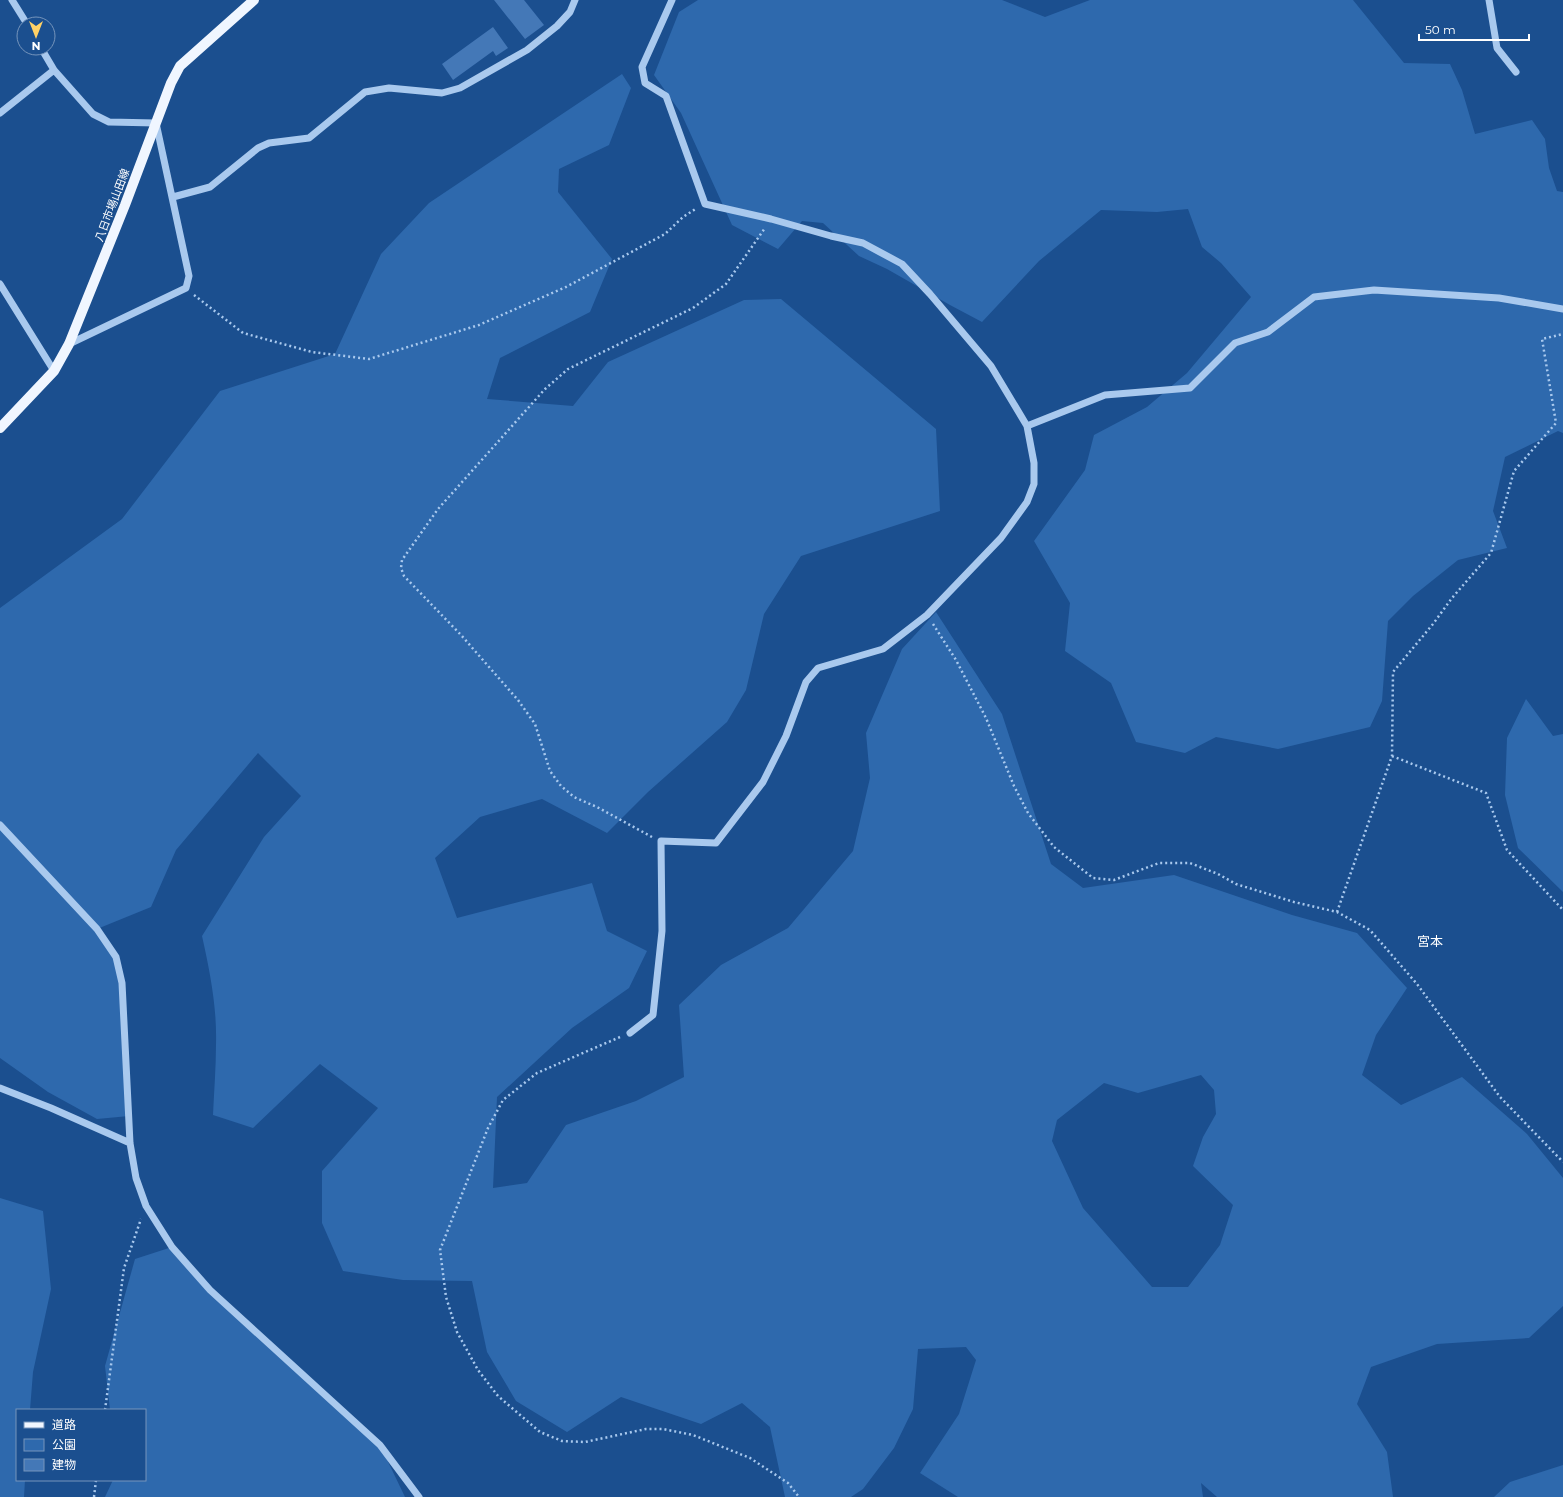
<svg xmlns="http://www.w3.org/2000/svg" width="1563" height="1497" viewBox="0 0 1563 1497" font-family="Montserrat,'Noto Sans JP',sans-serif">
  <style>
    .green { fill: #2e69ad; fill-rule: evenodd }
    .building { fill: #4478b7 }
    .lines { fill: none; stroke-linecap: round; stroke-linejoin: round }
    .path { stroke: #a9c9ee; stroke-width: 2.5; stroke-dasharray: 2 3; stroke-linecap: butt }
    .minor { stroke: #a9c9ee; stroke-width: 7 }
    .major { stroke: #f0f6ff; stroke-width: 10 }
    .labels { text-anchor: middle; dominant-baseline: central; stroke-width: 3; stroke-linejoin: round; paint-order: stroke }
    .street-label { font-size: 11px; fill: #fff; stroke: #1b4f8f }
    .quarter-label { font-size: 13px; fill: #fff; stroke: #1b4f8f }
  </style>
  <rect width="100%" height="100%" fill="#1b4f8f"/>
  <path class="green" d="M698,0H1002L1045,17L1090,0H1353L1404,63L1450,64L1462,90L1475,134L1532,120L1545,139L1549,168L1557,191L1563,192V433L1558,431L1505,457L1493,511L1507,548L1458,560L1413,596L1388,621L1382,701L1370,727L1278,749L1216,737L1185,753L1136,742L1111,683L1065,651L1070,603L1034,541L1085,470L1094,435L1147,407L1187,373L1251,297L1221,263L1202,247L1188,209L1157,212L1101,210L1039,261L982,322L950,305L887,269L859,256L823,223L802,221L778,249L732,225L681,113L654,75L679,12Z
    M622,74L631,88L609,145L559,169L558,192L612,259L590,312L500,358L487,399L573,406L608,362L744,300L781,299L936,429L940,511L801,556L764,614L746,690L727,722L648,792L607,833L542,799L480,817L435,858L457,918L592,883L607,931L647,951L629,988L572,1028L497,1097L493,1188L527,1183L566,1125L636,1101L684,1077L679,1005L721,965L788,928L853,851L870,778L866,733L902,649L936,612L1002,714L1051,864L1083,888L1174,875L1292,915L1357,933L1407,988L1376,1035L1362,1075L1401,1105L1462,1077L1527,1134L1563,1178V1306L1529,1338L1437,1344L1371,1367L1357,1404L1387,1452L1393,1497H1217L1201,1483L1203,1497H958L920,1473L959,1414L976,1360L966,1347L918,1349L913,1409L894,1448L863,1489L851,1497H785L770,1427L742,1403L701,1424L621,1397L567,1432L516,1401L487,1352L472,1281L403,1280L343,1271L322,1223V1171L378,1108L320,1064L253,1128L213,1115C214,1091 216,1068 216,1044C217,1007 210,972 202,936L264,837L301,796L258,753L176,850L151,907L97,929L116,957L122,983L129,1116L97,1119L48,1092L0,1058V608L122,519L220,391L335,354L381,254L429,203ZM1201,1075L1214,1090L1216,1114L1203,1137L1193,1166L1233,1205L1220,1245L1188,1287H1152L1083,1208L1052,1141L1057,1120L1104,1083L1138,1093Z
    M1526,699L1553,736L1563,734V892L1518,848L1505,795L1507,738Z
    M0,1198L43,1211L51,1289L33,1372L30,1410H17V1480H25L24,1497H0Z
    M172,1247L210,1290L380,1445L405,1497H105L113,1480H145V1410H110L105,1366L135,1259Z
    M1563,1465V1497H1494L1510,1482Z"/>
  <path class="building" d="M494,0H524L544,25L525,39Z
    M493,27L508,48L496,56L493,51L453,80L442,64Z"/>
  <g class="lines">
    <path class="path" d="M194,295L243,333L312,352L369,359L479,325L566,287L665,234L683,217L697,208
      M933,624L956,660L986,718L1014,786L1028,813L1054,847L1093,878L1114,880L1159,863H1190L1218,874L1236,884L1294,902L1337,912L1370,930L1417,984L1500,1097L1563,1162
      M1392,756L1486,793L1507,850L1563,910
      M652,837L597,807L574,797L561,786L550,771L535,724L518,700L461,635L404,576L401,568L402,560L438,509L545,389L568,369L693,308L726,284L765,228
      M1337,912L1392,756L1393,672L1433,624L1452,598L1491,553L1514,471L1556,423L1542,339L1563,334
      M620,1037L537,1073L503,1100L488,1128L440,1250L446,1297L457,1332L478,1370L498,1396L540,1432L562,1441L585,1442L646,1429H663L693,1435L750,1458L788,1483L799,1497
      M105,1410L124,1268L141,1219
      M94,1497L96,1480"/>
    <path class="minor" d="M12,0L27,24
      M1489,0L1497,48L1516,72
      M54,70L93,114L109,122L156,123L189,276L186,288L69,344
      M0,113L54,70L41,48
      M173,197L210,187L258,148L269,143L309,138L365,92L389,88L442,93L460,88L527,50L557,26L570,12L575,0
      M0,284L54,371
      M1027,426L1105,395L1190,388L1235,343L1268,332L1314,297L1374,290L1499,298L1563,309
      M0,825L97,929L116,957L122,983L130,1143L136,1178L146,1206L172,1247L210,1290L380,1445L419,1497
      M630,1033L653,1015L662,931L661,841L716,843L763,782L786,736L806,682L818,668L883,649L927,615L1001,538L1027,502L1034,484V463L1027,426L991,366L930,294L902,264L863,243L831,236L771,219L705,204L666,96L645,83L642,67L672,0
      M0,1088L51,1108L130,1143"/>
    <path class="major" d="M0,428L54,371L69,344L125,205L171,83L180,66L254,0"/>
  </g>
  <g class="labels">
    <g class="street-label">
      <text transform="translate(112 205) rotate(-69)">八日市場山田線</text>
    </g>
    <g class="quarter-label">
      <text x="1430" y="941">宮本</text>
    </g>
  </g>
  <rect x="16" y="1409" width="130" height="72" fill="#1b4f8f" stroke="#7695bc"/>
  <rect x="24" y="1422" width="20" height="6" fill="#f0f6ff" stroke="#7695bc"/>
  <text x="52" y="1429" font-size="12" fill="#ffffff">道路</text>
  <rect x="24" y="1439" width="20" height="12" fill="#2e69ad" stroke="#7695bc"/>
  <text x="52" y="1449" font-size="12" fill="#ffffff">公園</text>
  <rect x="24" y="1459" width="20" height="12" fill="#4478b7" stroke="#7695bc"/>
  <text x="52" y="1469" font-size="12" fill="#ffffff">建物</text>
  <g transform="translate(36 36) rotate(180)"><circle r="19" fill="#1b4f8f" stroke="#7695bc"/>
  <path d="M0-3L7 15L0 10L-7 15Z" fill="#ffd166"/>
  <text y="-6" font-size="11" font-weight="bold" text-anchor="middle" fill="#ffffff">N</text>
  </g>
  <path d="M1419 34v6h110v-6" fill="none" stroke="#ffffff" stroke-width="2"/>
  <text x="1425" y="34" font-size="12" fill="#ffffff" stroke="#1b4f8f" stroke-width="3" paint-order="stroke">50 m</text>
</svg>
